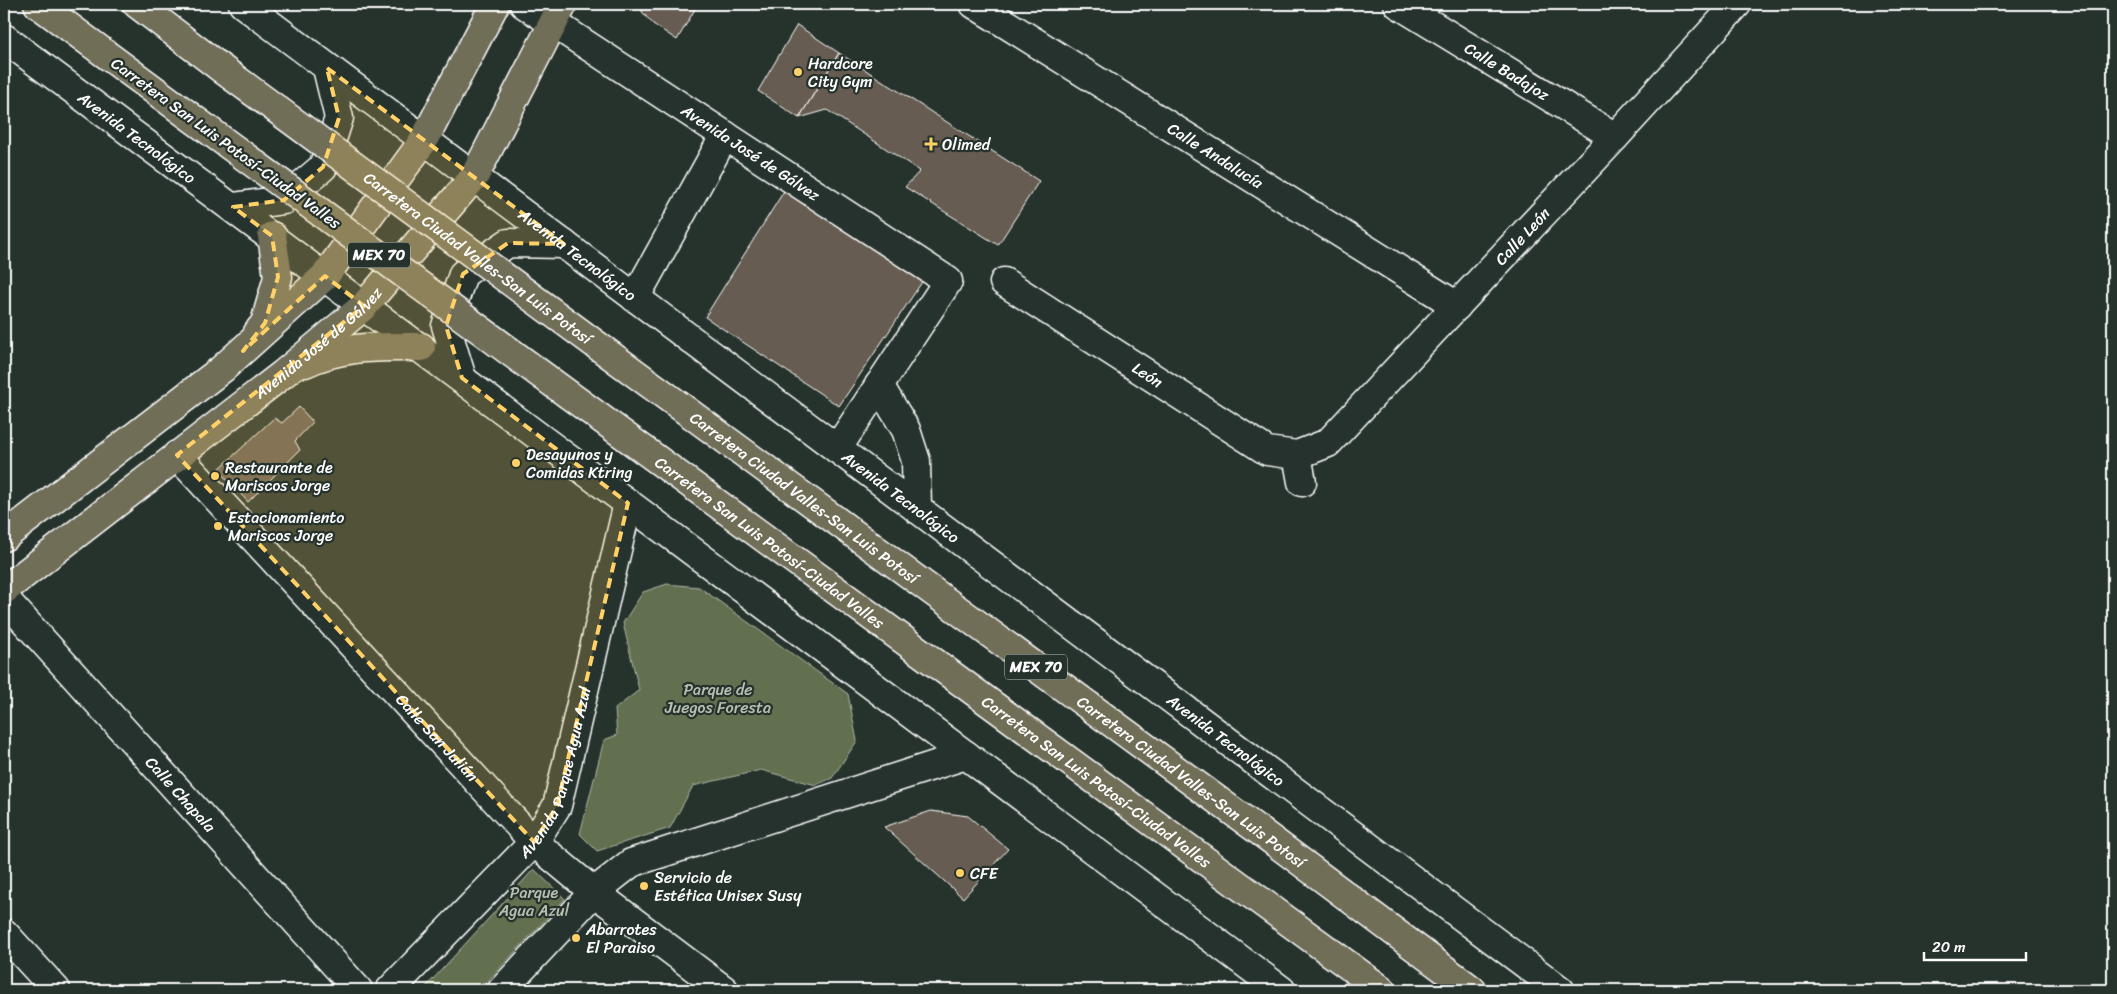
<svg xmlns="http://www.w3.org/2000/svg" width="2117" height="994" viewBox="0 0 2117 994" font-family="Sriracha,sans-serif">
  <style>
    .green { fill: #626f50; stroke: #b0b7a8 }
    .building { fill: #665c51; stroke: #fff }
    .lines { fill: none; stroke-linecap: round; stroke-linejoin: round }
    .minor-casing { stroke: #fff; stroke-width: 31 }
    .major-casing { stroke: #fff; stroke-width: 31 }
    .minor { stroke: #26332d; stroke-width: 28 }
    .major { stroke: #716e59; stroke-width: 28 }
    .major-bridge-casing { stroke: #fff; stroke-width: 31; stroke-linecap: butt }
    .major-bridge { stroke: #716e59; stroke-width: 28 }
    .marked { fill: #ffd166; fill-opacity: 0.2; stroke: #ffd166; stroke-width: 4; stroke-dasharray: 10 6; stroke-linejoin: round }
    .poi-dot { fill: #ffd166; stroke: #26332d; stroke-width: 2 }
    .labels { text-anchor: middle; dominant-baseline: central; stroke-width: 4.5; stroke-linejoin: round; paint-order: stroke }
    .shield { fill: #26332d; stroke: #bec2c0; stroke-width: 1 }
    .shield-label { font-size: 15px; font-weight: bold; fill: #fff }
    .poi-label { font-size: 16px; fill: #fff; stroke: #26332d; text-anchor: start }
    .street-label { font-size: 16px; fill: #fff; stroke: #26332d }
    .park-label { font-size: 16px; fill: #b8beb0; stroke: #26332d }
  </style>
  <rect width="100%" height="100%" fill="#26332d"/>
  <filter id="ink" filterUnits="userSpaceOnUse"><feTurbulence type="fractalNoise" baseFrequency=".02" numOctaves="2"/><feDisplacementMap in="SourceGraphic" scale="10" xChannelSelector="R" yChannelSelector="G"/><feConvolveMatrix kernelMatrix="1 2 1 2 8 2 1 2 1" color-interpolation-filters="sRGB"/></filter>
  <g filter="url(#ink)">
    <path class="green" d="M667,584L699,587L848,694L857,741L832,778L816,785L761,770L693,786L670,828L597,851L580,834L604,740L617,735L615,709L639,690L623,623L643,592Z
      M534,869L565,899L479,990H423Z"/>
    <path class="building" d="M638,4H698L677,40L653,24L643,13Z
      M797,25L839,53L799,118L758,91Z
      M839,53L1039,181L998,245L905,187L920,171L827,110L799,118Z
      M784,191L924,279L839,406L705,317Z
      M299,407L313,422L295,441L300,450L248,502L218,470L274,418L282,423Z
      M931,811L968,816L1008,849L963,898L884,827Z"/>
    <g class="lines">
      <g class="minor-casing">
        <g id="minor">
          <path id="s1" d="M243,4L1560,990"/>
          <path id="s2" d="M524,4L948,281L837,449"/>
          <path id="s3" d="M974,4L1457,306"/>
          <path id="s4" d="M1398,4L1615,137"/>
          <path id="s5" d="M4,38L1281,990"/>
          <path d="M233,207L284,200L323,167L339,118L327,68"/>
          <path id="s6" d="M1004,282L1267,451L1297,455L1328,443L1615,137L1737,4"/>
          <path d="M635,298L725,135"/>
          <path d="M462,378L446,326L463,274L508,243L564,244"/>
          <path d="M879,385L906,430L916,461L917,509"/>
          <path id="s7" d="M177,455L534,842L594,892L724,990"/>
          <path d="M1297,455L1302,482"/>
          <path id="s8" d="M4,598L358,990"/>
          <path d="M4,933L56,990"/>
          <path id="s9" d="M390,990L534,842L557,806L628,503"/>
          <path d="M502,990L594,892L631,863L966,755"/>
        </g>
      </g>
      <g class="major-casing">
        <g id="major">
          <path d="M38,4L188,115"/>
          <path d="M137,4L222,69"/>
          <path d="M258,332L265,323L278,277L272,236"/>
          <path id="s10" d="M598,346L1269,838L1472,990"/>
          <path d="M305,363C343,345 379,347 421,347"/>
          <path id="s11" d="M569,395L1382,990"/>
          <path d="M4,537L222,369L325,276L424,140L495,4"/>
          <path id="s12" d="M4,590L283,374L364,306L474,177L563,4"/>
        </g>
      </g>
      <use href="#minor" class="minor"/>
      <use href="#major" class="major"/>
      <g class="major-bridge-casing">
        <g id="major-bridge">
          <path id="s13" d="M222,69L598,346"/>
          <path d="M188,115L569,395"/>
        </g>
      </g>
      <use href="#major-bridge" class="major-bridge"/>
    </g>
  </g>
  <path class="marked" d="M327,68L564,244L508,243L463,274L446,326L462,378L628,503L557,806L534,842L177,455L364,306L325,276L243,351L265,323L278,277L272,236L233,207L284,200L323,167L339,118Z"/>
  <g class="poi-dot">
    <circle cx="798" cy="72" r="5"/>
    <path d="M928.5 136.5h5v5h5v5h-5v5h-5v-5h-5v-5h5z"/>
    <circle cx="516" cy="463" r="5"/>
    <circle cx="215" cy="476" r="5"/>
    <circle cx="218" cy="526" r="5"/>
    <circle cx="960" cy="873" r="5"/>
    <circle cx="644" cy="886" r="5"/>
    <circle cx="576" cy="938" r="5"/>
  </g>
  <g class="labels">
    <g class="shield">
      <rect x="348" y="242.5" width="62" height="25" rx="4"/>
      <rect x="1005" y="654.5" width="62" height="25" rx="4"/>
    </g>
    <g class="shield-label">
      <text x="379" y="255">MEX 70</text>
      <text x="1036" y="667">MEX 70</text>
    </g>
    <g class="poi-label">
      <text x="808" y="63">Hardcore<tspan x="808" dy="18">City Gym</tspan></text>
      <text x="942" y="144">Olimed</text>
      <text x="526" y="454">Desayunos y<tspan x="526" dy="18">Comidas Ktring</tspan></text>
      <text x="225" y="467">Restaurante de<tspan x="225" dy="18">Mariscos Jorge</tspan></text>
      <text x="228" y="517">Estacionamiento<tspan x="228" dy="18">Mariscos Jorge</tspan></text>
      <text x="970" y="873">CFE</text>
      <text x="654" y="877">Servicio de<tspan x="654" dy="18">Estética Unisex Susy</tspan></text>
      <text x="586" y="929">Abarrotes<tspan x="586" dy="18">El Paraiso</tspan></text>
    </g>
    <g class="street-label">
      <text stroke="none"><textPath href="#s4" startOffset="128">Calle Badajoz</textPath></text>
      <text stroke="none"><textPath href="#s5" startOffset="166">Avenida Tecnológico</textPath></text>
      <text transform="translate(226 143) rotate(36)">Carretera San Luis Potosí-Ciudad Valles</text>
      <text stroke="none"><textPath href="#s2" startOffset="271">Avenida José de Gálvez</textPath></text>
      <text stroke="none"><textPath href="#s3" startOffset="285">Calle Andalucía</textPath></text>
      <text stroke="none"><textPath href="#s6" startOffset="660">Calle León</textPath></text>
      <text stroke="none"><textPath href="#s1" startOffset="418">Avenida Tecnológico</textPath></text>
      <text stroke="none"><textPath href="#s13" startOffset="318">Carretera Ciudad Valles-San Luis Potosí</textPath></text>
      <text stroke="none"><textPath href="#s12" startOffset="400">Avenida José de Gálvez</textPath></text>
      <text stroke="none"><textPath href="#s6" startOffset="171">León</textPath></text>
      <text stroke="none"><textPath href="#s10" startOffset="256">Carretera Ciudad Valles-San Luis Potosí</textPath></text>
      <text stroke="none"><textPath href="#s1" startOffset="822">Avenida Tecnológico</textPath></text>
      <text stroke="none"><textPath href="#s11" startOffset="249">Carretera San Luis Potosí-Ciudad Valles</textPath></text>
      <text stroke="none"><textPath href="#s7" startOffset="384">Calle San Julián</textPath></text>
      <text stroke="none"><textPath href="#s1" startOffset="1228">Avenida Tecnológico</textPath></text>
      <text stroke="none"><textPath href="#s9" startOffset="280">Avenida Parque Agua Azul</textPath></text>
      <text stroke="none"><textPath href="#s11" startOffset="654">Carretera San Luis Potosí-Ciudad Valles</textPath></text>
      <text stroke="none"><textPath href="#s10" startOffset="736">Carretera Ciudad Valles-San Luis Potosí</textPath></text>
      <text stroke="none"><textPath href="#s8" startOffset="264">Calle Chapala</textPath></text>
    </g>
    <g class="park-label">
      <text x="718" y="689">Parque de<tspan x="718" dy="18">Juegos Foresta</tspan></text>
      <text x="534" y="892">Parque<tspan x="534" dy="18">Agua Azul</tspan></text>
    </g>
  </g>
  <rect width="2117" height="994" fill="none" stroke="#26332d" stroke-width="20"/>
  <rect x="10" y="10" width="2097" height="974" fill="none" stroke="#fff" stroke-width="2" filter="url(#ink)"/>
  <path d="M1924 952v8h102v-8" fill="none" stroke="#ffffff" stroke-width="2.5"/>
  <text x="1932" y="952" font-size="15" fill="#ffffff" stroke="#26332d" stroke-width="4" paint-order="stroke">20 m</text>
</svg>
